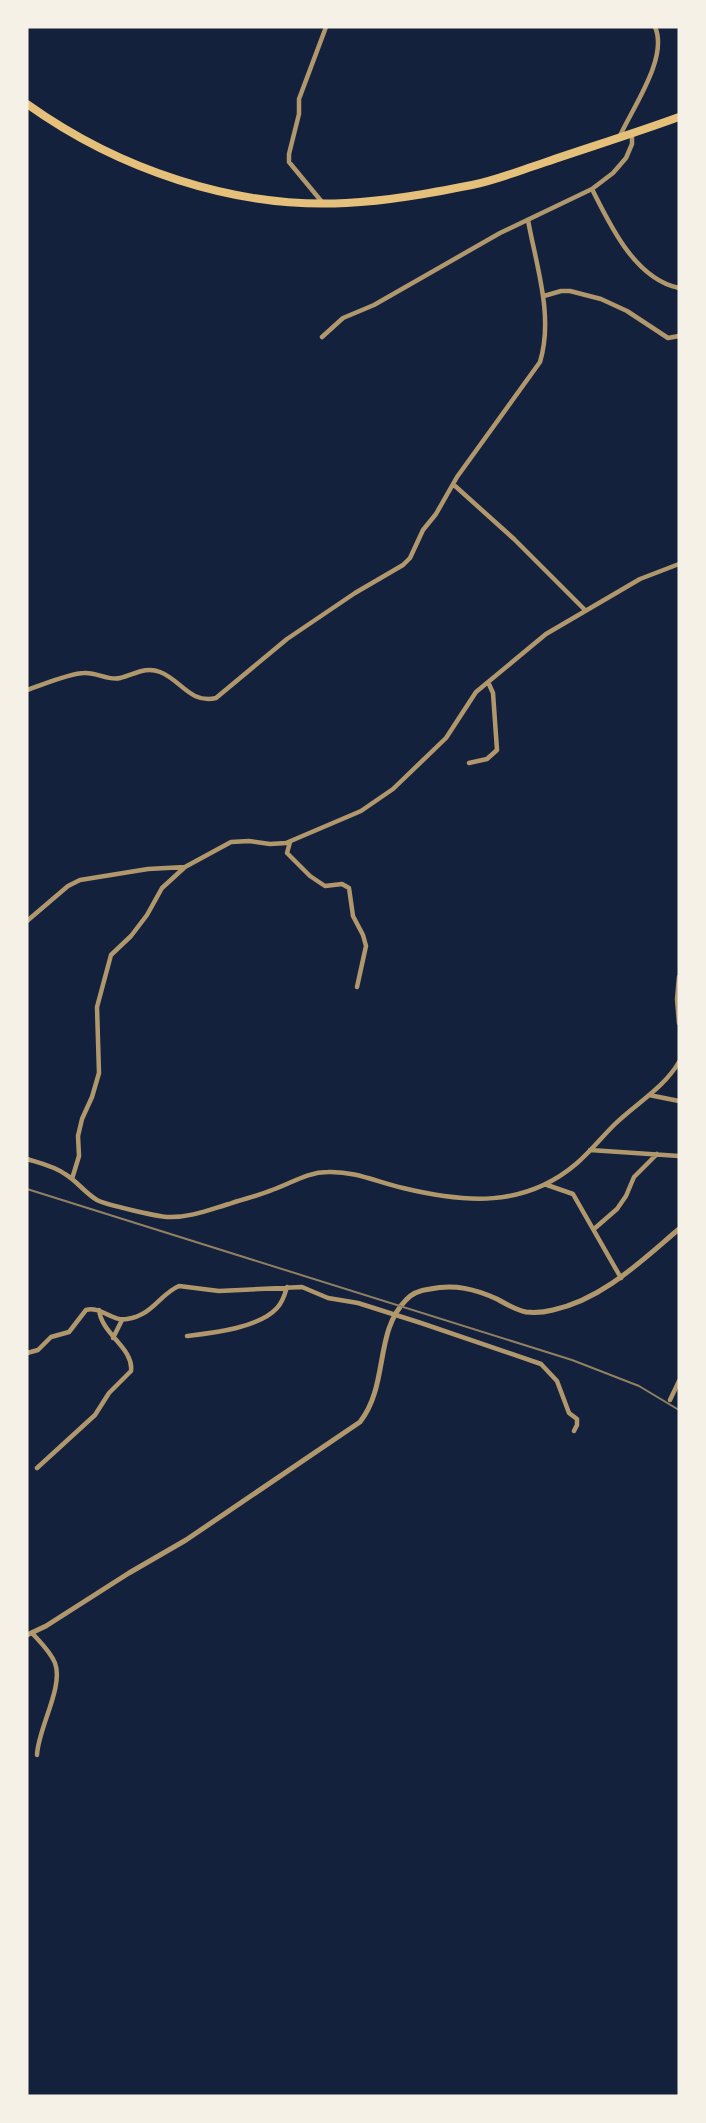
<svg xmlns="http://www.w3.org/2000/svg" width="706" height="2123" viewBox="0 0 706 2123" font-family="Barlow,sans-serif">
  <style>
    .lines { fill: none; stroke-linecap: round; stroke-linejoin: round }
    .stream { stroke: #0b132b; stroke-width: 2 }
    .minor { stroke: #b1986c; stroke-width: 4.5 }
    .tertiary { stroke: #b1986c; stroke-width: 5 }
    .trunk { stroke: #e5c07b; stroke-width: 8 }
    .rail { stroke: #918062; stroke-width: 2 }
  </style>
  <rect width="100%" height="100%" fill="#14213d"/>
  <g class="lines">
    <path class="stream" d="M27,29L28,27"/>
    <path class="minor" d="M619,138C631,110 669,58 655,27
      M592,189C610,225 635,279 679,288
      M322,202L289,162V154L299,114V99L326,27
      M544,296L561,291H570L601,299L627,311L668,338L679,336
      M322,337L343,318L374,305L500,233L592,189L613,173L626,158L632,144V134
      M454,485L514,539L585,610
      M27,690C42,685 70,673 84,673C97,672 108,681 120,678C134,675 145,666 160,672C181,680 190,704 216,698L287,639L355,593L403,565L410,558L423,530L436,514L457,477L540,362C554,316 536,265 528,220
      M469,763L487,759L497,750L493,693L488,682
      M290,842L287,853L310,876L325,886L342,884L349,888L353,916L363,935L366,946L357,987
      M27,921L68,886L80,880L148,869L185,867L231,842L249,841L270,844L286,843L361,811L393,789L446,738L476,692L546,634L640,579L679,564
      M679,977L677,999L679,1023
      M649,1095L679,1101
      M590,1150L679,1156
      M27,1159C40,1163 54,1166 65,1174C77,1181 85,1193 97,1200C107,1205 155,1216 167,1217C189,1218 209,1210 229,1204C243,1199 258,1196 272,1190C292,1183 307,1172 328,1172C355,1171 377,1182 403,1188C465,1203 524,1208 576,1164C589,1153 601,1138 614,1125C634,1105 664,1088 679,1062
      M72,1179L79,1156L78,1136L82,1119L92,1097L99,1073L97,1007L111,955L131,936L147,915L162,888L185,867
      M547,1185L573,1194L621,1278
      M594,1229L617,1209L626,1196L634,1177L657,1154
      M187,1336C212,1333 259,1328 277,1308C283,1302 285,1294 287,1287
      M113,1338L122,1320
      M27,1353L38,1350L51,1337L69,1332L86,1310C101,1306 112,1322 127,1319C153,1315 160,1294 179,1286L219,1291L302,1287L328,1298L358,1303L421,1323L541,1364L557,1381L569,1413L577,1419V1425L574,1431
      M670,1400L679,1381
      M37,1468L95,1415L109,1393L131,1371C134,1348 102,1335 99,1310
      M32,1633C40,1642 50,1651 55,1663C64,1687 38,1728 37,1755"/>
    <path class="tertiary" d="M27,1635L46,1626L129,1573L186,1540L360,1422C389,1385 374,1332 406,1300C412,1293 422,1290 430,1289C455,1284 475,1289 497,1299C506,1304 516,1310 526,1312C535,1313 545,1312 553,1310C603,1299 641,1261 679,1229"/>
    <path class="trunk" d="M27,104C118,169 234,209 346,203C388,201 431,193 472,185C497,180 521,170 546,162C590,147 635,133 679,117"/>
    <path class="rail" d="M27,1189L572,1360L639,1386L679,1410"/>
  </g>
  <rect width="706" height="2123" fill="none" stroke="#f6f1e7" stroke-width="57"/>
</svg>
